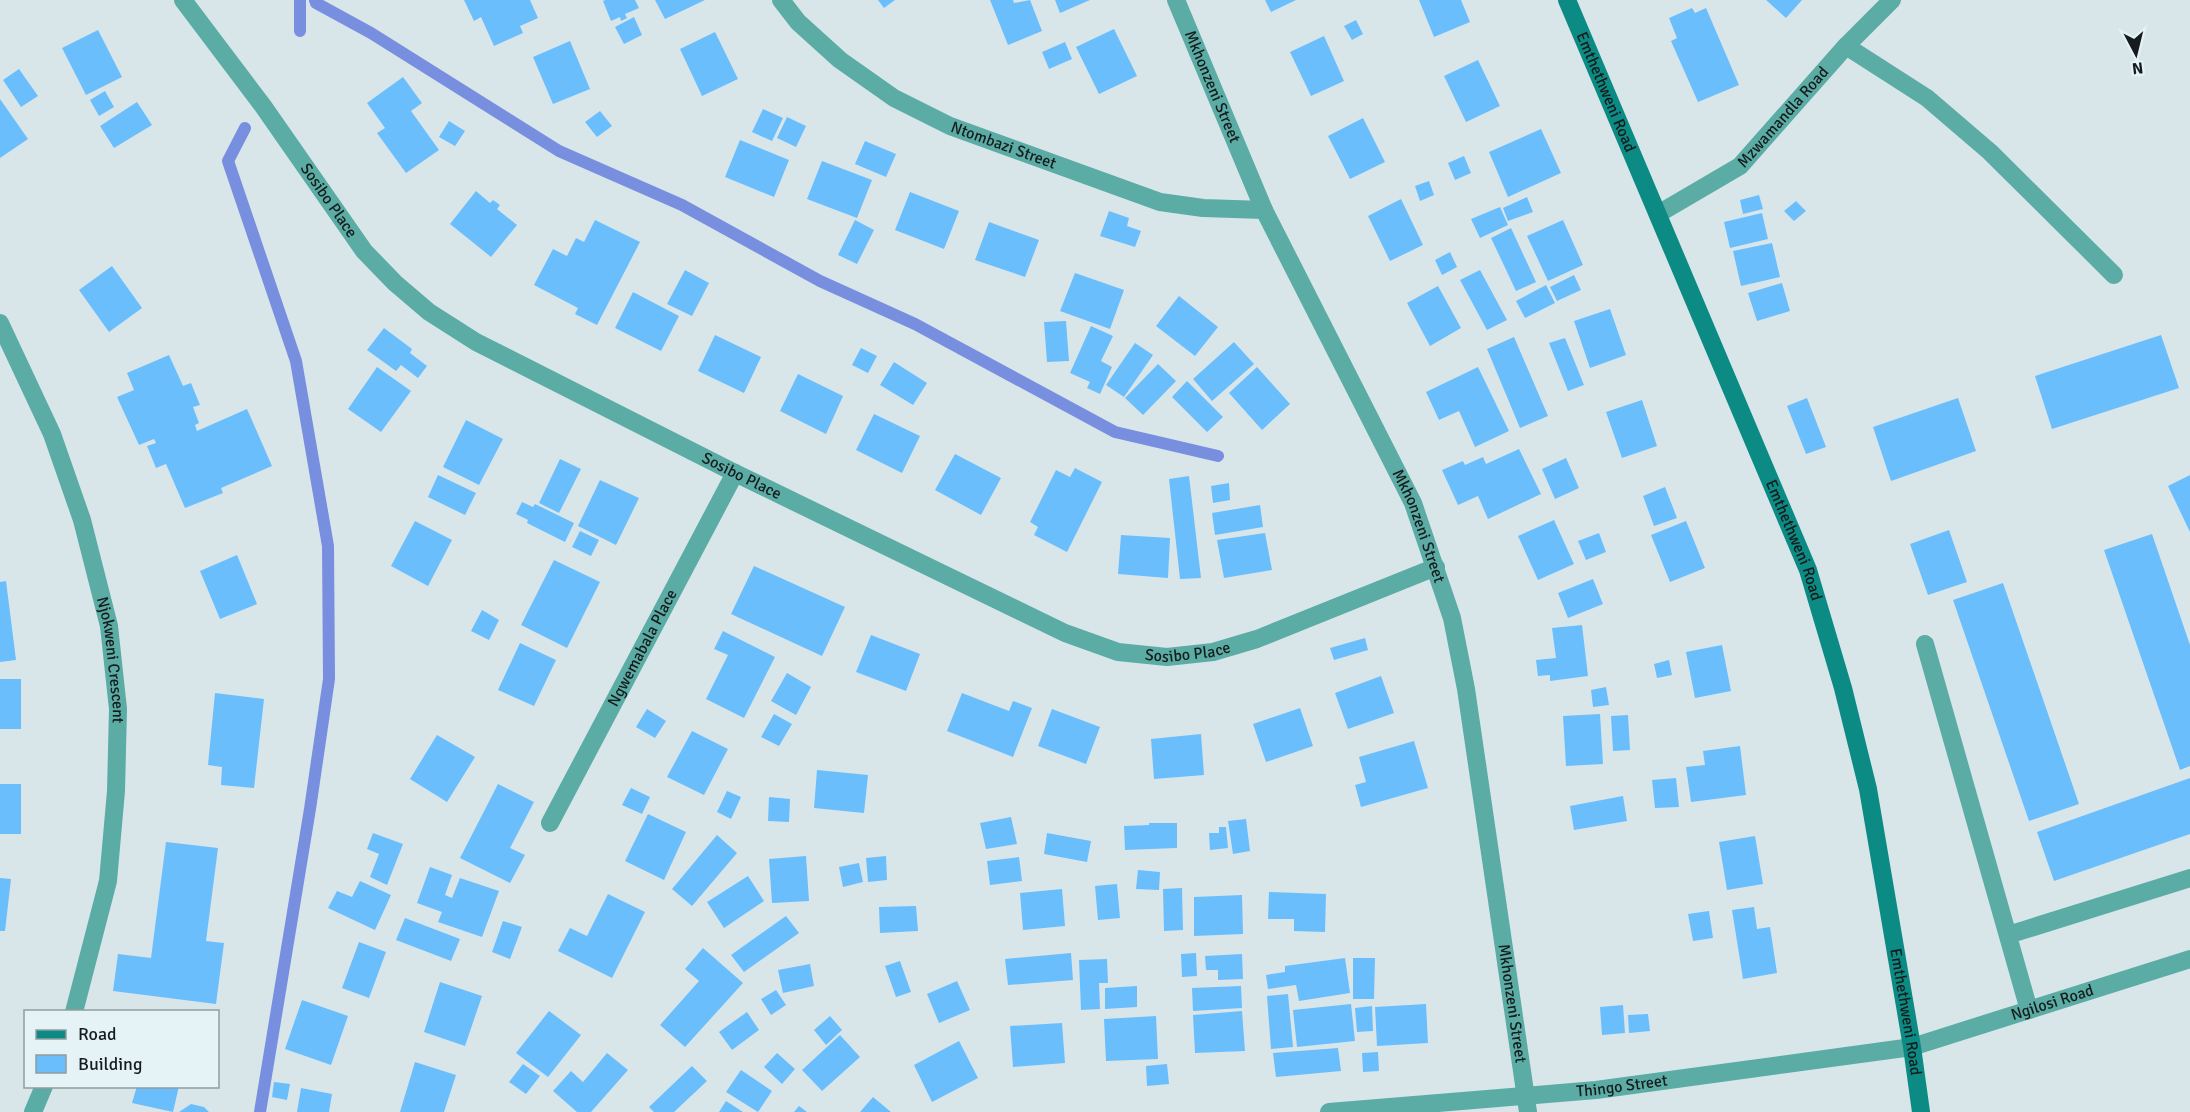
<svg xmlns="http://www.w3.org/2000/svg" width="2190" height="1112" viewBox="0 0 2190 1112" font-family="Signika,sans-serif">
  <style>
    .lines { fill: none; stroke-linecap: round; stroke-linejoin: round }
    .stream { stroke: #778fde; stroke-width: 12 }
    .building { fill: #6bbefc }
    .lane { stroke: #5aaca5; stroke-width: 18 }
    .street { stroke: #5aaca5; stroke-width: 18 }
    .secondary { stroke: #0b8b84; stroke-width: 18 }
    .labels { text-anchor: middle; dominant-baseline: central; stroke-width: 5; stroke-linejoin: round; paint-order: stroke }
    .street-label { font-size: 16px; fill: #161b1c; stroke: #e5f3f7 }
  </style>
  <rect width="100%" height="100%" fill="#d8e6ea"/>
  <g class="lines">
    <path class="stream" d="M315,0L316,3L371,33L559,151L682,205L820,281L915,324L1115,432L1218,456
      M300,31V0
      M245,128L228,161L296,361L328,546L329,679L310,809L260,1112"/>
  </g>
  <path class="building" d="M464,0H530L538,18L520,26L523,33L494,46L481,17L474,21Z
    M605,0H635L639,8L625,14L627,18L621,21L620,17L611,21L603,1Z
    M655,0H705L665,19Z
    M878,0H895L884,8Z
    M990,0H1013L1014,3L1030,0L1042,31L1008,45Z
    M1055,0H1090L1060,13Z
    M1265,0H1296L1271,12Z
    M1419,0H1461L1470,22L1434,37Z
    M1766,0H1802L1786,18Z
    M1692,8L1695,13L1706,8L1739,85L1698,102L1671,41L1677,38L1669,18Z
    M634,17L642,35L624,44L615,27Z
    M1356,20L1363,34L1352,40L1344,26Z
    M1114,29L1137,76L1099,94L1076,47Z
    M98,30L122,77L86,95L62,48Z
    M715,32L738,79L702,96L680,49Z
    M1324,36L1344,81L1311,96L1290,52Z
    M570,41L590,89L553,104L533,57Z
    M1065,42L1072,59L1049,69L1042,52Z
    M1478,60L1500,106L1466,122L1444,76Z
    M19,69L38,96L21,107L3,80Z
    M403,77L422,103L411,111L439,150L406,173L377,133L385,128L367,103Z
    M105,91L114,107L99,116L90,100Z
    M0,99L28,139L0,158Z
    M137,102L152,125L114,148L100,126Z
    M763,109L783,118L772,141L752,132Z
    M600,111L612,126L597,137L585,122Z
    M787,117L806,126L796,147L777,138Z
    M1363,118L1385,162L1350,179L1328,136Z
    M449,121L465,131L455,146L439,137Z
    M1541,129L1561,173L1508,197L1489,152Z
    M740,140L789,160L774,197L725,177Z
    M865,141L896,154L886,177L855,164Z
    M1464,156L1471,173L1455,180L1448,163Z
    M822,161L872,180L857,218L807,199Z
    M1429,181L1434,195L1420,201L1415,186Z
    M476,191L490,203L493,200L500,205L497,209L517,225L491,257L450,224Z
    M910,192L959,211L944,249L895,230Z
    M1759,195L1763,209L1743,214L1740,200Z
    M1527,197L1533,212L1508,221L1503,208Z
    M1401,199L1423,245L1390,261L1368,216Z
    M1796,201L1806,211L1794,221L1784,211Z
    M1500,207L1508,225L1480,238L1471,219Z
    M1109,211L1129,218L1127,226L1141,231L1135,247L1100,236Z
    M1762,213L1768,239L1730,248L1724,222Z
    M595,220L640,242L597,325L575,314L578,308L534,285L553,249L567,256L576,238L584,242Z
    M855,220L874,230L857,264L838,255Z
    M1563,220L1583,265L1548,281L1527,236Z
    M989,222L1039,240L1025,277L975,260Z
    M1511,228L1536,282L1516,291L1491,238Z
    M1772,243L1780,277L1741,286L1733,251Z
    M1450,252L1457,267L1442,275L1435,260Z
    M112,266L142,308L109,332L79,290Z
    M685,270L709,283L692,316L667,304Z
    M1480,270L1507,320L1487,330L1460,280Z
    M1075,273L1124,290L1110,329L1060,311Z
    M1574,275L1581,290L1557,301L1550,287Z
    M1782,283L1790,311L1757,321L1748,293Z
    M1546,285L1555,303L1525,318L1516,301Z
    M1438,286L1461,328L1430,346L1407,303Z
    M633,292L679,316L661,351L615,328Z
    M1179,296L1218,327L1195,356L1156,326Z
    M1610,309L1626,355L1590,368L1574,321Z
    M1066,321L1069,361L1047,362L1044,322Z
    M1091,326L1113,336L1101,361L1112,367L1100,394L1087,388L1090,382L1070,373Z
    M384,328L412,349L410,353L427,366L418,378L401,365L396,371L367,350Z
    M715,335L761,357L744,393L698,371Z
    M2161,335L2179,388L2052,429L2035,376Z
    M1514,337L1548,416L1520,428L1487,349Z
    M1565,338L1584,385L1568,391L1549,343Z
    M1234,342L1254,364L1212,401L1193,379Z
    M1135,343L1153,355L1124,397L1106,385Z
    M861,348L877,356L868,373L852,365Z
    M169,355L183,386L191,383L200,405L193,407L199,423L195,425L197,431L247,409L272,466L221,488L223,493L185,508L166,464L156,468L147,446L156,443L154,439L139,445L117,397L134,390L127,373Z
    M894,362L927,383L913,405L880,385Z
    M1158,364L1176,381L1143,415L1125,398Z
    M377,367L411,391L381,432L348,409Z
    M1257,367L1290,404L1262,430L1229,393Z
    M1478,367L1509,431L1475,447L1459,411L1439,420L1426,392Z
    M798,374L843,396L826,434L780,411Z
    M1187,381L1223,417L1207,432L1172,397Z
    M1807,398L1826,447L1806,454L1787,406Z
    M1958,398L1976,451L1891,481L1873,427Z
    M1642,400L1657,446L1622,458L1606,412Z
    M874,414L920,436L902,473L856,450Z
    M466,420L503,439L479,485L443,467Z
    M1519,449L1541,494L1488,519L1478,496L1458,505L1442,470L1463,461L1465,465L1483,457L1486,464Z
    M955,454L1001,478L981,515L935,490Z
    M1566,458L1579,488L1555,499L1542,469Z
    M560,459L581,469L559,513L539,503Z
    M1075,468L1102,482L1067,552L1034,535L1038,527L1030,522L1056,470L1070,477Z
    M438,475L476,493L465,515L428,497Z
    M2190,475V532L2168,486Z
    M1189,476L1201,578L1180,579L1169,479Z
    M600,480L639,498L616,545L578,526Z
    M1229,483L1230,500L1213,503L1211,486Z
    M1665,487L1677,518L1654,526L1643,496Z
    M522,502L533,507L535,504L574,523L565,542L527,523L528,520L516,514Z
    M1260,505L1263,527L1215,535L1212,513Z
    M1554,520L1574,564L1538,580L1518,536Z
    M415,521L452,540L428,586L391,566Z
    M1686,521L1705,568L1670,582L1651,535Z
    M1949,530L1967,582L1928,595L1910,544Z
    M580,531L599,540L591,556L572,547Z
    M1265,533L1272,570L1224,578L1217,540Z
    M1599,533L1606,552L1586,560L1578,541Z
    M2152,534L2190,645V766L2180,770L2104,550Z
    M1121,535L1170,538L1168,578L1118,574Z
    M237,555L257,604L220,619L200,571Z
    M554,560L600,582L567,648L521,625Z
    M754,566L845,607L822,656L731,614Z
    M1593,579L1603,604L1568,618L1558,593Z
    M6,581L16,660L0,662V582Z
    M2003,583L2079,804L2029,821L1953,600Z
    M482,610L499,620L489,640L471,631Z
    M1582,625L1588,676L1550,681V675L1538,676L1536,660L1556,658L1552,628Z
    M723,631L775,657L744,718L706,699L728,655L714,649Z
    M871,635L920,654L906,691L856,672Z
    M1365,638L1368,650L1334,660L1330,648Z
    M520,643L556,660L534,706L498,690Z
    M1722,645L1731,691L1695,698L1686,652Z
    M1669,660L1672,675L1657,678L1654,664Z
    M787,673L811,687L796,715L771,701Z
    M1381,676L1394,713L1348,729L1335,693Z
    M0,679H21V729H0Z
    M1606,687L1609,705L1593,707L1591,690Z
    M215,693L264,699L254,788L221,785L222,767L208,765Z
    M962,693L1009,711L1013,701L1032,708L1013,757L947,731Z
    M1300,708L1313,746L1266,762L1253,724Z
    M647,709L666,721L655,738L636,727Z
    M1052,709L1100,727L1086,764L1038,746Z
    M774,714L792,724L779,746L761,737Z
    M1600,714L1603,764L1566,766L1563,716Z
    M1628,715L1630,750L1613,751L1611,716Z
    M692,731L728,749L704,795L667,777Z
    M1201,734L1204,775L1154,779L1151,739Z
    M437,735L475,757L447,802L410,779Z
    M1414,741L1428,788L1361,807L1355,785L1366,782L1359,757Z
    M1740,746L1746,795L1691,802L1686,767L1705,765L1703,751Z
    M817,770L868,775L864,813L814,808Z
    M1676,778L1679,807L1655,808L1652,780Z
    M2190,778V834L2054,881L2037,832Z
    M0,784H21V834H0Z
    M498,784L534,802L510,848L525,855L510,883L460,858Z
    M631,788L650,797L642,814L622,805Z
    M727,791L741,797L731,819L717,812Z
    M1623,796L1627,821L1574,830L1570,806Z
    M769,797L790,799L789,822L768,821Z
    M648,814L686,832L664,880L625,861Z
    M1011,817L1017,844L986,849L980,823Z
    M1246,819L1250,851L1233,854L1228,821Z
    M1149,823H1177V848L1125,850L1124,826L1149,825Z
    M1219,827H1226L1228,848L1210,850L1209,833H1219Z
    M373,833L403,844L387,885L370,877L379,854L367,849Z
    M1047,833L1091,841L1087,862L1044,854Z
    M717,835L737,853L692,906L672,889Z
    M1755,836L1763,884L1727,890L1719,842Z
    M166,842L218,848L206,941L224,943L216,1004L113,991L118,954L151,958Z
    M806,856L809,901L772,903L769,859Z
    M886,856L887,880L868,882L866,858Z
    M1019,857L1022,881L990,885L987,861Z
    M859,863L863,882L843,887L839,867Z
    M430,867L452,875L445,895L452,898L460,878L499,891L482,937L438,922L442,912L417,903Z
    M1138,870L1160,872L1159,890L1136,889Z
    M748,876L764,901L724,928L707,902Z
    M0,878L11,879L5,931H0Z
    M360,881L391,895L375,930L328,908L337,891L352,897Z
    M1117,884L1120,918L1098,920L1095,886Z
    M1182,888L1183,930L1164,931L1163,889Z
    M1062,889L1065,926L1023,930L1020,893Z
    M1269,892L1326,894L1325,932L1294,931V919H1268Z
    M608,894L645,912L612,978L558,951L570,928L587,936Z
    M1242,895L1243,934L1194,936V897Z
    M916,906L918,931L880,933L879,907Z
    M1754,907L1757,929L1770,927L1777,973L1743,979L1732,910Z
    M1709,911L1713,938L1693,941L1688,914Z
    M786,916L799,933L744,972L731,955Z
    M405,918L460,939L451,961L396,940Z
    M503,921L522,927L510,959L492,952Z
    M359,942L386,952L369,998L342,988Z
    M703,948L743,983L685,1047L660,1025L699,981L685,969Z
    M1071,953L1073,980L1008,985L1005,959Z
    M1196,953L1197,976L1182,977L1181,954Z
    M1242,954L1243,979L1218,980V970H1206L1205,956Z
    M1345,958L1350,993L1299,1001L1296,985L1268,989L1266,975L1285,972V966Z
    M1353,958H1375L1374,999H1353Z
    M1107,959L1108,983H1099L1100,1009L1081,1010L1079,960Z
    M900,961L911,992L896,997L885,966Z
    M810,964L814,986L783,993L778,970Z
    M957,981L970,1010L939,1023L927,994Z
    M440,982L482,996L465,1046L424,1032Z
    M1137,986V1007L1105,1009V988Z
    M1241,986L1242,1008L1193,1011L1192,988Z
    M776,990L786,1005L771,1015L761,999Z
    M1288,994L1293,1047L1271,1049L1267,996Z
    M302,1000L348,1016L331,1065L285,1049Z
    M1351,1004L1355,1041L1297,1047L1293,1010Z
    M1426,1004L1428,1043L1377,1046L1375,1007Z
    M1623,1005L1625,1033L1602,1035L1600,1007Z
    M1372,1006L1373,1031L1357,1032L1355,1008Z
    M549,1011L581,1035L548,1077L516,1053Z
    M1242,1011L1245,1051L1195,1053L1193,1015Z
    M747,1012L759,1030L732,1050L719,1032Z
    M1648,1014L1650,1031L1629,1033L1628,1015Z
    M830,1016L842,1030L826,1045L814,1030Z
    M1156,1016L1158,1059L1106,1061L1104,1019Z
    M1062,1023L1065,1063L1013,1067L1010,1026Z
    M840,1035L860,1057L822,1091L802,1070Z
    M959,1041L978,1078L932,1102L914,1065Z
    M1338,1048L1341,1071L1276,1077L1273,1053Z
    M1378,1052L1379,1071L1363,1072L1362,1053Z
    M607,1053L628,1070L591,1112H577L553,1091L571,1071L583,1082Z
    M777,1053L795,1069L782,1084L764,1067Z
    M415,1062L456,1075L444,1112H400Z
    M523,1064L540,1076L526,1094L509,1082Z
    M1167,1064L1169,1084L1147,1086L1146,1066Z
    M692,1066L707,1081L674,1112H654L649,1107Z
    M741,1070L772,1091L758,1112L726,1092Z
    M274,1082L290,1084L287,1100L272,1097Z
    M137,1086H179L173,1112L132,1103Z
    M301,1088L332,1094L329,1112H297Z
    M873,1097L891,1112H860Z
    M726,1101L743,1112H719Z
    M191,1104L204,1107L209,1112H179Z
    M799,1106L807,1112H794Z"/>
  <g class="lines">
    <path class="lane" d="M1846,46L1927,98L1990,152L2114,275
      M1925,644L2029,1010
      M2008,935L2190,878"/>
    <g class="street">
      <path id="s1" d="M183,0L263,106L364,251L395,283L429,312L476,342L735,473L1065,633L1118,652L1167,657L1213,652L1257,639L1436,567"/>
      <path id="s2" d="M781,0L798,22L840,60L894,98L950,126L1160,202L1203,208L1264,210"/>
      <path id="s3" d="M1176,0L1264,210L1413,503L1452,618L1466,689L1528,1112"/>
      <path id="s4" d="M1658,214L1740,166L1846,46L1892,0"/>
      <path id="s5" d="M0,323L52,434L82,520L109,626L118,709L116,791L108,881L74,1012"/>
      <path id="s6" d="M550,823L735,473"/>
      <path d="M33,1112L44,1086"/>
      <path id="s7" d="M1329,1112L1596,1090L1912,1047L2190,959"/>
    </g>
    <path class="secondary" id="s8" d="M1567,0L1808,570L1843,688L1868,789L1912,1047L1921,1112"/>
  </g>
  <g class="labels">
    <g class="street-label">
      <text stroke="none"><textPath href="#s3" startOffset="94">Mkhonzeni Street</textPath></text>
      <text stroke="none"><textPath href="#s8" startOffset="100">Emthethweni Road</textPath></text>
      <text stroke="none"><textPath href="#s4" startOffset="160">Mzwamandla Road</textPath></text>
      <text stroke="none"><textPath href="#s2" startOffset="270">Ntombazi Street</textPath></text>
      <text stroke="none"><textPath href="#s1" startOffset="248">Sosibo Place</textPath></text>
      <text stroke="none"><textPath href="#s1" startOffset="752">Sosibo Place</textPath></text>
      <text stroke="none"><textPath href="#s3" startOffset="580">Mkhonzeni Street</textPath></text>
      <text stroke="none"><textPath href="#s8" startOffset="586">Emthethweni Road</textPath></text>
      <text stroke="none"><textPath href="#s6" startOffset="198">Ngwemabala Place</textPath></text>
      <text stroke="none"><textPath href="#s1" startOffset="1238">Sosibo Place</textPath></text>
      <text stroke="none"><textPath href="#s5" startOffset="357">Njokweni Crescent</textPath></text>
      <text stroke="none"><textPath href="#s3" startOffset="1068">Mkhonzeni Street</textPath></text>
      <text stroke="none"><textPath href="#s7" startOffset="734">Ngilosi Road</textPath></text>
      <text stroke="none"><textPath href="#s8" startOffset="1072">Emthethweni Road</textPath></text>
      <text stroke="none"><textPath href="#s7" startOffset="294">Thingo Street</textPath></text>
    </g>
  </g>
  <rect x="24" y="1010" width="195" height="78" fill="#e5f3f7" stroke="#929d9f" stroke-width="1.5"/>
  <rect x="36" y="1030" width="30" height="9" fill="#0b8b84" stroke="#929d9f" stroke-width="1.5"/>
  <text x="78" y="1040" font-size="18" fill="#161b1c">Road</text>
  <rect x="36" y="1055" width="30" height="18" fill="#6bbefc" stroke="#929d9f" stroke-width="1.5"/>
  <text x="78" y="1070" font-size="18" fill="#161b1c">Building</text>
  <g transform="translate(2136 54) rotate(173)" stroke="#e5f3f7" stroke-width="4.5" paint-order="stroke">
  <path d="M0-4.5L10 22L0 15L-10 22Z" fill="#161b1c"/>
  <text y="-9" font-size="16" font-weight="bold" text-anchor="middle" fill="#161b1c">N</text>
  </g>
</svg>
